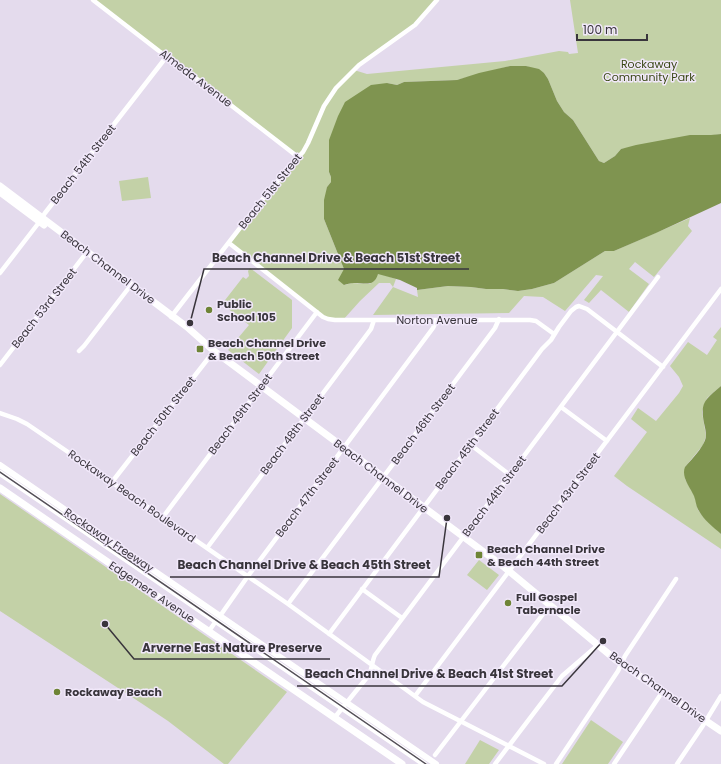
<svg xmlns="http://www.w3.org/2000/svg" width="721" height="764" viewBox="0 0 721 764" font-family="Poppins,sans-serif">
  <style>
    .green { fill: #c3d1a7 }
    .water { fill: #7f9450 }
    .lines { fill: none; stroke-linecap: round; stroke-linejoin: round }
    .minor { stroke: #fff; stroke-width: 4.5 }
    .tertiary { stroke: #fff; stroke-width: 6 }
    .primary { stroke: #fff; stroke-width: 7 }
    .rail { stroke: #544f58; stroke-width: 1.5 }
    .poi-dot { fill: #6e8436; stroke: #f1e8fa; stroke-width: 1.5 }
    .labels { text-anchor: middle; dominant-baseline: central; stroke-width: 3; stroke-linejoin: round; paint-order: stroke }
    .park-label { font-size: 11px; fill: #394714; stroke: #f1e8fa }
    .street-label { font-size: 11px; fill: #39353c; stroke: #f1e8fa }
    .poi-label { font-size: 11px; font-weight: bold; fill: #39353c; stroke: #f1e8fa; text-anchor: start }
    .leader { fill: none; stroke: #39353c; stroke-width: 1.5 }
    .callout-dot { fill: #39353c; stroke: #f1e8fa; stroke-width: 1.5 }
    .callout-label { font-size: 12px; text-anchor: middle; font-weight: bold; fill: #39353c; stroke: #f1e8fa; stroke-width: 3; stroke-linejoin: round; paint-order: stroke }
  </style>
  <rect width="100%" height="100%" fill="#e4dbed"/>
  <path class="green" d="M93,0H437L419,21L354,70L367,74L505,61L559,51L568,52L569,54L578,53L570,0H721V134L621,149L615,156L604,163L599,161L573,120L564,112L557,101L548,79L544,73L526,66H510L457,80L404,82L397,85L387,83L329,158V172L331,177V182L327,187L324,219L344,269V285L352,283L370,284L378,273L396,279L393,287L418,297L417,290L448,286L471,287L486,289H503L518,291L532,289L554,283L605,251H614L690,218L688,226L692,231L654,277L635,262L629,269L649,284L629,312L601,290L589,303L584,300L603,276L596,275L565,311L543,297L524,296L509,313L373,315L393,287L390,283H379L360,301L343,320L327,319L229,243L298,157Z
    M148,177L151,198L122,201L119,181Z
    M250,268L292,300V328L259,374L228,350L249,325L222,304L243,277L246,279L249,276L248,271Z
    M721,327V386L707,398L702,412L706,436L703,445L685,467V479L695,497L698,510L705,519L721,534V549L627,486L614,476L647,432L631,419L638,408L656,421L679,393L683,386L679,377L670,366L688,342L707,355L717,340L713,337Z
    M0,494L287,692L228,764H224L168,721L141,703L0,611Z
    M479,560L499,575L487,590L467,575Z
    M591,720L623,742L608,764H562Z
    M480,740L499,750L489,764H465Z"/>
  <path class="water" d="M510,66H526L539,69L544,73L548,79L557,101L564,112L573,120L599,161L604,163L615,156L621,149L636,145L690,135H711L721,134V203L656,233L614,251H605L554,283L532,289L518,291L503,289H486L471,287L448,286L417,290V288L400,280L378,274C374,287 366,283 354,283C350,283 347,284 344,285L338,280L344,269L324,219V200L327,187L331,182V177L329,172V140L338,116L345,102L371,85L387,83L397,85L404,82L457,80L479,73Z
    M721,386V534C713,527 704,520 699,511C696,507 696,501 694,496C690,487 681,477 685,467C692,459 705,446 706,436C706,432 705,427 704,423C700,402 705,400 721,386Z"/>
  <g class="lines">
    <path class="minor" d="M93,0L159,51L175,62L298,157
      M229,243L323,317L328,319L335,320H530L536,321L554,334
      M0,273L37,225L45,213L167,56
      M171,317L257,206L292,164L303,152L308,143L324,106L336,88L359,65L415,25L437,0
      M79,351L84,346L131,285
      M0,365L87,252
      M561,407L607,441
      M0,413L17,419L27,424L68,452L288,604L423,702L544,764
      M471,445L510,475
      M112,482L214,351
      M163,517L317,312
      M207,548L371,329L374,320
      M362,589L402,618
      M288,604L495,328L499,319
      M220,616L248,576L433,328L437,320
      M209,631L216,621
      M329,634L542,349L551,340L559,327L571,311L576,307L579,306L587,309L663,367
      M415,696L721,289
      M335,717L369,675C372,669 372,661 375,655L658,277
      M435,755L550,605
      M495,764L562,676L598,645
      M556,764L618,671L625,656L676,579
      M614,764L663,691
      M677,764L702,727L721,696"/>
    <path class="tertiary" d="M0,465L436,764
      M0,473L424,764"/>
    <path class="primary" d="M0,186L187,327L214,351L233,365L504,567L616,660L721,731
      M0,192L44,225
      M0,488L402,764"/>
    <path class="rail" d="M0,472L426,764"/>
  </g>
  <g class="poi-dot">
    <circle cx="209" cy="310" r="4"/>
    <rect x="196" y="345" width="8" height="8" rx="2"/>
    <rect x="475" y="551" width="8" height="8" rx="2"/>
    <circle cx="508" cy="603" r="4"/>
    <circle cx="57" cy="692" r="4"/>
  </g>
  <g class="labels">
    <g class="park-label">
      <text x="649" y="64">Rockaway<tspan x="649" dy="13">Community Park</tspan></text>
    </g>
    <g class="street-label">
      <text transform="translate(196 78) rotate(37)">Almeda Avenue</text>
      <text transform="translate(83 164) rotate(-52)">Beach 54th Street</text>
      <text transform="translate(270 191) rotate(-51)">Beach 51st Street</text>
      <text transform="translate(108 267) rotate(37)">Beach Channel Drive</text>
      <text transform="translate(44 308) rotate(-52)">Beach 53rd Street</text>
      <text x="437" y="320">Norton Avenue</text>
      <text transform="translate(240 414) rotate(-53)">Beach 49th Street</text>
      <text transform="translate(163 416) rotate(-52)">Beach 50th Street</text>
      <text transform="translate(423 424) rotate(-53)">Beach 46th Street</text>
      <text transform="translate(292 434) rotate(-53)">Beach 48th Street</text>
      <text transform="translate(467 449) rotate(-53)">Beach 45th Street</text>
      <text transform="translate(381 476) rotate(37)">Beach Channel Drive</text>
      <text transform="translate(568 493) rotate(-53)">Beach 43rd Street</text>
      <text transform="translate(132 496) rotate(35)">Rockaway Beach Boulevard</text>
      <text transform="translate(494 496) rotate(-53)">Beach 44th Street</text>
      <text transform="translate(307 497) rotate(-53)">Beach 47th Street</text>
      <text transform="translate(109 540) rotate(34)">Rockaway Freeway</text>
      <text transform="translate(152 592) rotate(34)">Edgemere Avenue</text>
      <text transform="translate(658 687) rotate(35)">Beach Channel Drive</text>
    </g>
    <g class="poi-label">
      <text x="217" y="304">Public<tspan x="217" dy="13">School 105</tspan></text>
      <text x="208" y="343">Beach Channel Drive<tspan x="208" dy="13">&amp; Beach 50th Street</tspan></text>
      <text x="487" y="549">Beach Channel Drive<tspan x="487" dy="13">&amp; Beach 44th Street</tspan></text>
      <text x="516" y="597">Full Gospel<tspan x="516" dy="13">Tabernacle</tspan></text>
      <text x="65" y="692">Rockaway Beach</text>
    </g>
  </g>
  <path class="leader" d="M190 323L204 269H469M447 518L439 577H170M105 624L134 659H330M603 641L562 686H297"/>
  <g class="callout-dot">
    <circle cx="190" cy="323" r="4"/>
    <circle cx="447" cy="518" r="4"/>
    <circle cx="105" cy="624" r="4"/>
    <circle cx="603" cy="641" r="4"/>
  </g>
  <g class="callout-label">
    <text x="336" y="262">Beach Channel Drive &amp; Beach 51st Street</text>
    <text x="304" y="569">Beach Channel Drive &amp; Beach 45th Street</text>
    <text x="232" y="652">Arverne East Nature Preserve</text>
    <text x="429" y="678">Beach Channel Drive &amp; Beach 41st Street</text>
  </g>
  <path d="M577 34v6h70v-6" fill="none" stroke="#39353c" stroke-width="2"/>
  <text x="583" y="34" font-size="12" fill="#39353c" stroke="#f1e8fa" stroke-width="3" paint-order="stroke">100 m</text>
</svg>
